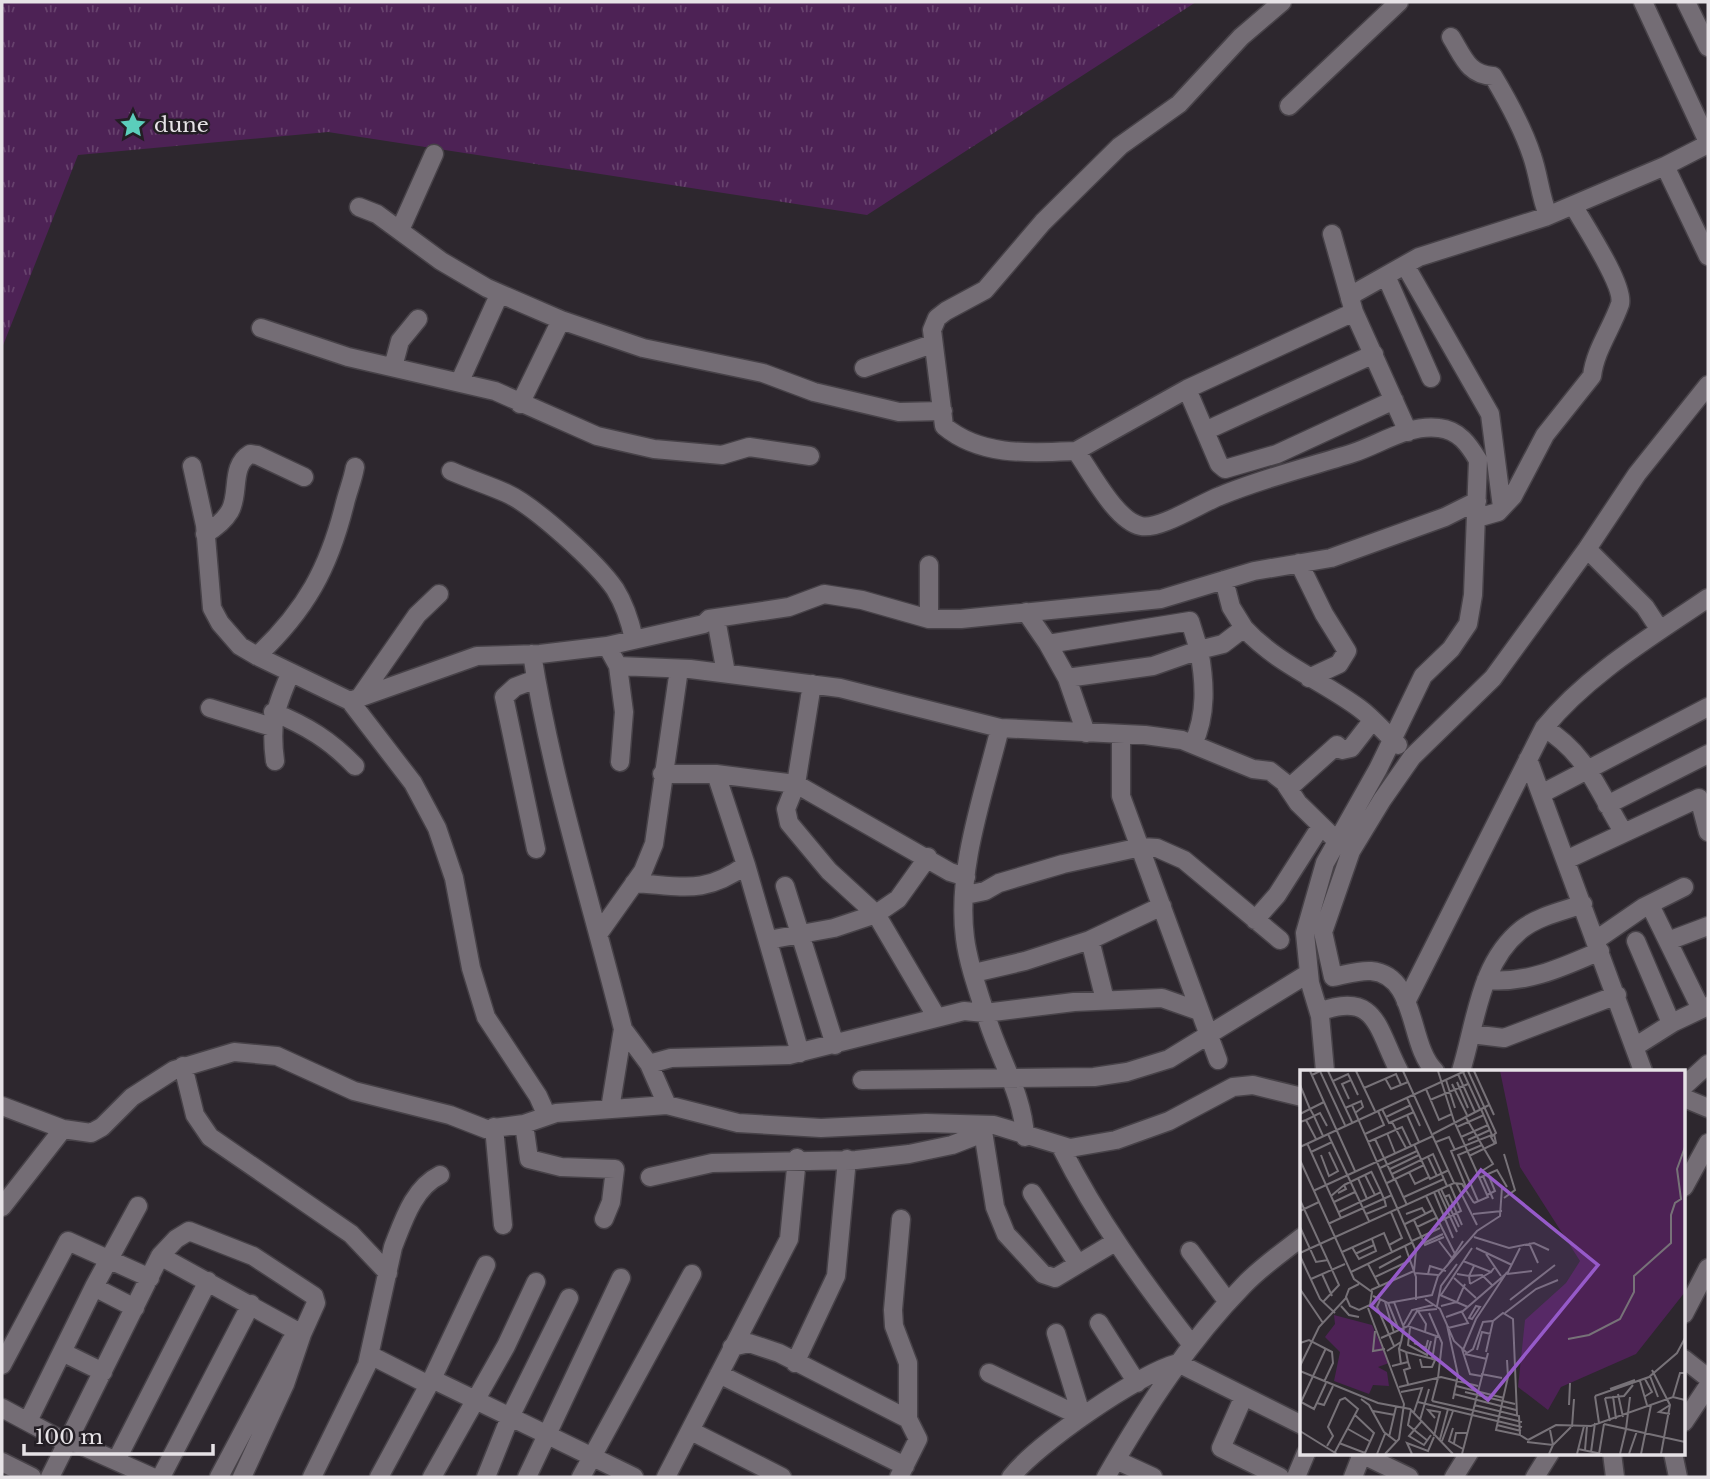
<svg xmlns="http://www.w3.org/2000/svg" width="1710" height="1479" viewBox="0 0 1710 1479" font-family="'Libre Baskerville',serif">
  <style>
    .grass { fill: url(#grass-tufts) }
    .lines { fill: none; stroke-linecap: round; stroke-linejoin: round }
    .minor-casing { stroke: #474248; stroke-width: 21 }
    .minor { stroke: #746d75; stroke-width: 18 }
    .labels { text-anchor: middle; dominant-baseline: central; stroke-width: 5; stroke-linejoin: round; paint-order: stroke }
    .poi-label { font-size: 21px; fill: #e6e2e6; stroke: #231e24; text-anchor: start }
    .inset-road { fill: none; stroke: #777278; stroke-width: 2 }
    .view { fill: #965ac9; fill-opacity: 0.15; stroke: #965ac9; stroke-width: 3.5 }
    .inset-edge { fill: none; stroke: #e6e2e6; stroke-width: 3.5 }
  </style>
  <defs>
    <pattern id="grass-tufts" width="24" height="20" patternUnits="userSpaceOnUse" patternTransform="scale(1.75)"><rect width="24" height="20" fill="#4d2255"/><path d="M3 7l-1-3M5 7V3M7 7l1-3M15 17l-1-3M17 17v-4M19 17l1-3" fill="none" stroke="#67426d"/></pattern>
  </defs>
  <rect width="100%" height="100%" fill="#2d272e"/>
  <path class="grass" d="M2,2H1196L867,215L328,132L78,155L2,348Z"/>
  <g class="lines">
    <g class="minor-casing">
      <path id="minor" d="M1643,2L1708,142
        M1686,2L1708,47
        M1451,37C1463,56 1468,75 1493,76C1508,101 1523,128 1532,156C1539,176 1540,196 1548,215
        M1289,106L1399,2
        M1665,166L1708,256
        M359,207L377,214L441,261L487,288L561,320L643,348L763,373L814,392L899,412L943,411
        M400,230L434,154
        M1332,234L1354,312L1408,432
        M1405,265L1490,414L1502,507
        M1386,276L1431,378
        M1350,299L1355,293L1419,257L1545,217L1665,166L1708,144
        M261,328L348,357L495,391L597,436L654,449L722,455L749,447L810,456
        M393,367L400,341L418,319
        M864,368L932,344
        M460,381L499,295
        M1187,389L1219,464L1225,469L1277,454L1394,400
        M520,404L561,320
        M1205,431L1374,354
        M1076,451C1031,453 981,457 944,426L932,330L937,318L946,311L985,290L1043,222L1120,146L1179,104L1241,37L1282,2
        M192,466L205,525L212,608L220,623L240,646L257,656L350,701L413,783L437,828L454,878L471,968L486,1017L538,1096L547,1116
        M451,471C469,479 488,485 506,493C535,506 597,563 615,589C625,605 630,621 634,639
        M1477,518L1498,512L1513,496L1545,435L1592,376C1595,350 1612,328 1620,304C1625,286 1583,223 1573,205
        M205,534C215,528 224,521 230,511C240,493 230,466 250,454L257,455L304,477
        M1587,549L1645,607L1660,630
        M1299,563L1324,614L1347,651L1339,664L1309,678
        M1224,580L1231,607L1244,628
        M1026,612L1048,644
        M716,619L726,673
        M929,619V565
        M1190,621L1199,650L1153,666L1067,678L1048,644Z
        M607,646L704,624L709,619L789,607L824,594L862,600L929,619H961L1161,599L1254,571L1331,558L1445,517L1477,501
        M532,654C552,781 592,904 623,1029
        M257,656C306,610 329,568 345,503C348,491 353,479 355,467
        M618,666L624,712L620,762
        M1067,678L1086,733
        M536,679L515,687L504,697L536,849
        M812,684L796,784L786,809L789,823L829,871L876,914L898,899L928,857
        M360,697L417,615L439,594
        M350,701L477,656L540,654L607,646L618,666L690,669L840,688L1000,728L1145,735L1182,740L1253,769L1270,771L1284,782L1298,803L1337,841
        M210,708L272,727
        M273,712C307,726 330,740 355,766
        M1000,728C984,793 956,870 965,938C968,963 978,991 986,1015C998,1057 1023,1093 1025,1137
        M1544,728C1587,753 1599,793 1624,833L1566,860
        M1121,734V796L1218,1060
        M1193,744C1207,715 1205,682 1199,650L1223,644L1244,628C1277,664 1321,680 1359,708C1373,718 1385,733 1398,745
        M1528,759L1643,1071
        M275,761C270,723 275,709 290,674
        M662,774H716L746,865L800,1053
        M716,774L796,784L950,872L966,877
        M1289,788L1337,745L1342,750L1351,748L1372,721
        M1541,794L1708,707
        M1607,805L1708,754
        M1624,833L1699,798L1708,832
        M634,883C683,886 704,895 746,865
        M785,886L835,1045
        M966,895L985,891L999,883L1063,864L1141,847L1157,848L1184,860L1280,940
        M1650,905L1701,1009
        M1255,920L1277,895L1321,826
        M599,933L643,871L654,844L679,669
        M768,940L834,928L876,914L936,1016
        M1596,940L1644,907L1684,887
        M1636,941L1671,1023
        M1668,941L1708,926
        M974,973L1025,961L1090,940
        M1486,980C1527,984 1563,967 1600,951
        M1105,1000L1090,940L1162,906
        M1406,1002L1544,728C1588,674 1651,637 1708,598
        M1319,1012C1377,990 1377,1029 1399,1071
        M1471,1034L1504,1038L1617,995
        M1636,1046L1674,1022L1708,1006
        M649,1064L671,1058L789,1055L964,1011L985,1013L1074,1002L1162,998L1199,1011
        M183,1066L195,1115L210,1137L351,1234L388,1273
        M1325,1071L1320,1016L1310,983L1305,933L1325,863L1378,769L1423,676L1451,649L1468,624L1473,595L1478,460C1469,445 1459,430 1439,428C1409,424 1380,444 1353,453C1309,467 1263,478 1220,496C1201,503 1160,530 1141,526C1116,521 1091,472 1076,451L1187,389L1354,312
        M1435,1071C1408,1046 1418,975 1371,971C1359,970 1344,975 1333,977L1323,932L1351,851L1382,800L1412,757L1493,678L1587,549L1637,474L1708,385
        M1461,1071C1476,1023 1479,963 1522,929C1539,916 1563,911 1583,904
        M862,1080L1094,1077L1127,1072L1169,1059L1309,973
        M1684,1086L1708,1064
        M1684,1098L1708,1108
        M2,1106L63,1129
        M610,1109L623,1029L649,1064L667,1105
        M524,1124L529,1159L561,1167L615,1169L611,1202L604,1219
        M982,1125L995,1207L1006,1234L1043,1274L1055,1278L1115,1242
        M494,1127L503,1225
        M1061,1147C1097,1219 1143,1282 1192,1345
        M650,1177L712,1163L856,1160L909,1154L952,1145L983,1133
        M1684,1187L1708,1143
        M1032,1193L1078,1264
        M2,1207L63,1129L91,1133L102,1127L132,1097L174,1070L234,1052L277,1056L354,1091L450,1115L486,1129L524,1124L556,1113L667,1105L738,1123L821,1128L926,1123L994,1125L1070,1148L1116,1140L1169,1121L1233,1087L1253,1085L1302,1097
        M901,1219L893,1310L894,1326L908,1363V1419
        M1190,1251L1228,1302
        M160,1256L176,1239L189,1231L253,1256L314,1296L316,1303L302,1334
        M94,1287L135,1308
        M1684,1314L1708,1268
        M1099,1323L1137,1383
        M732,1347L749,1343L779,1353L908,1419L918,1439L899,1477
        M62,1352L103,1372
        M370,1355L427,1384
        M1684,1359L1708,1378
        M795,1363L836,1276L847,1159
        M2,1365L68,1241L150,1278
        M989,1373L1082,1417L1056,1333
        M719,1374L905,1466
        M432,1379L486,1265
        M1244,1396L1221,1448L1280,1477
        M2,1408L67,1443
        M28,1421L95,1285L138,1206
        M1684,1422L1708,1386
        M691,1431L782,1477
        M69,1440L152,1477
        M1359,1453L1409,1477
        M1612,1453L1615,1477
        M1673,1453L1678,1477
        M1116,1460L1153,1477
        M116,1461L208,1281
        M2,1462L32,1477
        M50,1477L160,1256L302,1334L285,1384L242,1477
        M161,1477L251,1304
        M219,1477L291,1341
        M312,1477L367,1365L393,1247C403,1222 413,1188 440,1175
        M379,1477L432,1379L634,1477
        M432,1477L506,1346L536,1282
        M486,1477L510,1417L569,1298
        M527,1477L621,1278
        M581,1477L692,1274
        M666,1477L789,1239L797,1158
        M1011,1477C1037,1444 1138,1374 1178,1363L1302,1425
        M1106,1477C1145,1409 1189,1341 1244,1285C1261,1267 1283,1252 1302,1237
        M1296,1477L1306,1453
        M1353,1477L1362,1454
        M1454,1477L1469,1453
        M1535,1477L1550,1453"/>
    </g>
    <use href="#minor" class="minor"/>
  </g>
  <defs>
    <g id="sight-bare" transform="scale(2.1)"><path d="M0-6L1.8-2.2L6-1.7L2.9 1.2L3.7 5.4L0 3.3L-3.7 5.4L-2.9 1.2L-6-1.7L-1.8-2.2Z" fill="#5bcebb" stroke="#231e24" stroke-width="2.5" paint-order="stroke"/></g>
  </defs>
  <g fill-rule="evenodd">
    <use href="#sight-bare" x="133" y="125"/>
  </g>
  <g class="labels">
    <g class="poi-label">
      <text x="154" y="125">dune</text>
    </g>
  </g>
  <g transform="translate(1300 1070)">
    <rect width="385" height="385" fill="#2d272e"/>
    <path d="M200,1H385V222L336,284L261,317L248,340L218,317L225,250L266,213L280,191L220,97Z" fill="#4d2255"/>
    <path d="M34,245L72,255L89,293L78,297L87,302L89,316L73,315L69,324L34,311L40,282L25,267L35,254Z" fill="#4d2255"/>
    <path class="inset-road" d="M10,1L55,101M28,1L52,52M56,1L75,41M103,1L154,113M138,1L154,51L188,127L174,133M168,1L196,63L191,67L195,74M174,1L194,45M163,2L180,39M158,4L175,42M12,5L20,1L45,55M85,8L91,19L108,12M146,10L155,38M33,11L48,4L51,10M157,12L168,38M152,14L167,45M0,15L10,39L0,44M64,18L96,4L101,15M126,19L139,50L152,44M107,28L120,56M49,29L42,14L51,10L58,25M130,30L168,14M24,32L10,39L14,46L20,43L27,56M52,35L61,31L63,37L55,43M45,38L52,35L116,181L114,201L71,220M82,39L89,53L114,42M107,45L119,72M165,46L193,94L177,104M86,47L111,35M6,50L14,46L23,66M0,52L6,50L16,69M92,52L106,78M157,57L184,45M87,63L95,83M28,64L69,151M65,64L84,55L78,41M133,64L189,35M161,67L188,55M75,69L94,109M168,70L190,60M68,72L102,57L111,76M136,72L149,67L155,80M7,73L41,148L28,154M114,74L130,109L149,100M0,77L165,1M11,82L32,72M204,84L215,120L204,128M21,85L29,106L38,101L29,82M169,86L196,73L194,64M128,87L137,106M0,90L54,209L72,222L70,235L59,240L50,236L46,227L49,219L59,214M80,98L117,81M90,99L119,85M71,101L81,122M109,102L115,114L129,107M92,104L133,84L147,116M65,105L75,125M183,106L193,129M58,108L67,129M179,108L197,100L207,117M95,109L107,135M87,113L124,95M156,113L177,155M44,115L71,102M166,117L151,81L192,65L181,39M141,119L159,157M138,120L157,162M13,121L133,66M134,122L153,168M187,125L195,121L188,104M31,126L44,115L46,119L38,123M126,126L155,184M104,127L144,109M144,127L149,125L162,155M0,130L39,215L23,232M178,131L158,85L182,75M34,132L55,122M0,141L19,132M39,142L81,122L84,129M66,144L86,136L84,128M106,144L122,138L125,143M173,144L202,141M41,148L92,125M114,150L125,175L144,167M138,152L161,141L150,115M105,154L133,140M0,157L16,192L28,190M117,157L136,148M174,167L209,178L234,173L249,180M112,171L140,158M139,171L152,188M124,173L143,164M229,173L238,193M89,175L102,168L91,142M105,176L116,207V230M52,177L59,189L76,181L72,169M176,178L212,195M42,182L84,163L92,182M0,183L154,113L162,114L174,133M55,184L74,175M186,184L201,206M0,186L20,229L35,243M163,191L191,202L194,198M68,194L80,217M147,196L163,171M79,198L101,186M51,202L113,172M115,203L138,205M22,204L32,226M128,204L130,196L146,201M157,204L169,206L174,196M207,204L232,201M75,207L111,190M154,208L176,228M11,209L45,194M170,214L169,206L182,205L192,215M170,214L191,202M0,219L23,253M140,225L168,237M141,225L172,178M73,226L88,233L132,225L138,206L177,161L200,146L202,117M125,229L140,239L154,271L167,283L173,279L183,252L193,251L186,282M80,230L77,237L94,276M210,230L255,195M85,232L94,263M94,232L104,258L101,272M88,233L99,260M41,236L49,245L59,247M137,236L141,216L157,194M141,236L157,232L165,214M176,236L180,237L172,249L169,248ZM68,238L104,334L99,369L85,384M118,241L126,254L125,262M129,243L142,273L138,308M205,243L236,219L258,210M146,247L163,241L208,202L220,178M193,251L203,243L213,249L217,345M147,255L158,305L153,329M103,256L112,240L133,235M108,256L117,241L137,239M110,258L108,275L127,285L131,271M148,258L168,253L162,242M75,261L73,281L85,279M81,268L108,256L139,267M268,269L289,265L320,249L334,222V206L371,173V145L375,133L381,129L377,99L385,77M0,273L9,270L32,282L33,293L24,312M114,273L126,278L128,270M162,279L170,304L181,306M163,280L176,249L207,202M177,280L182,262L191,264M87,281L101,272L99,279M165,284L187,289M120,289L122,297H132L135,290M132,290L136,266M207,290L208,307L196,360L220,365M108,292L110,298L104,300L108,314M101,294L99,279L106,282M0,296L19,257L46,228M92,296L108,292L106,282L141,291M352,300L370,335L361,384M0,301L78,333L110,339L153,384M181,304L202,308M350,306L358,327M340,311L347,335M156,316L204,328M99,317L141,307L178,316M310,319L335,310M101,322L122,318L114,342M165,322L215,334M154,324L216,340M318,324L323,347M295,326L349,307L377,283L385,268M295,326L299,353M313,326L316,349M344,327L352,322L345,309M373,327L380,303H385M305,328L324,326L333,315M305,328L310,351M61,329L69,335L84,362L97,372M132,331L172,340M132,331L138,308M1,332L26,278M1,332L14,339L26,313M118,332L222,357M17,333L24,335L33,316M174,335L219,346L220,365L228,370M269,335L270,313M370,335L359,342L370,344M111,340L108,355L128,371M172,340L222,352M73,341L95,345M120,350L129,319M121,352L109,366L124,375L131,365M304,354L385,372M197,355L221,361M272,357L274,329M153,358L149,371L163,379M48,359L71,372M326,359L330,327M0,361L37,384M134,366L140,342L128,340L135,348M89,367L96,337M140,369L148,339M228,370L256,355L291,356L373,327L385,330M142,371L153,341M227,372L253,375L271,357M39,373L65,383L74,363L55,345M154,373L156,363H167M27,376L33,366L28,357L40,330L45,328L58,339L35,382M278,379L302,384M285,380L287,356M291,382L295,353M77,384L85,364M112,384L107,373L128,381L134,367M162,384L188,283M249,384L253,375L250,360M277,384L284,356M299,384L304,354M320,384L326,359M329,384L337,361M341,384L351,335"/>
    <path class="view" d="M181,100L298,195L188,330L71,236Z"/>
    <rect width="385" height="385" class="inset-edge"/>
  </g>
  <rect width="1710" height="1479" fill="none" stroke="#e6e2e6" stroke-width="7"/>
  <path d="M24 1444v10h189v-10" fill="none" stroke="#e6e2e6" stroke-width="3.5"/>
  <text x="35" y="1444" font-size="21" fill="#e6e2e6" stroke="#231e24" stroke-width="5" paint-order="stroke">100 m</text>
</svg>
